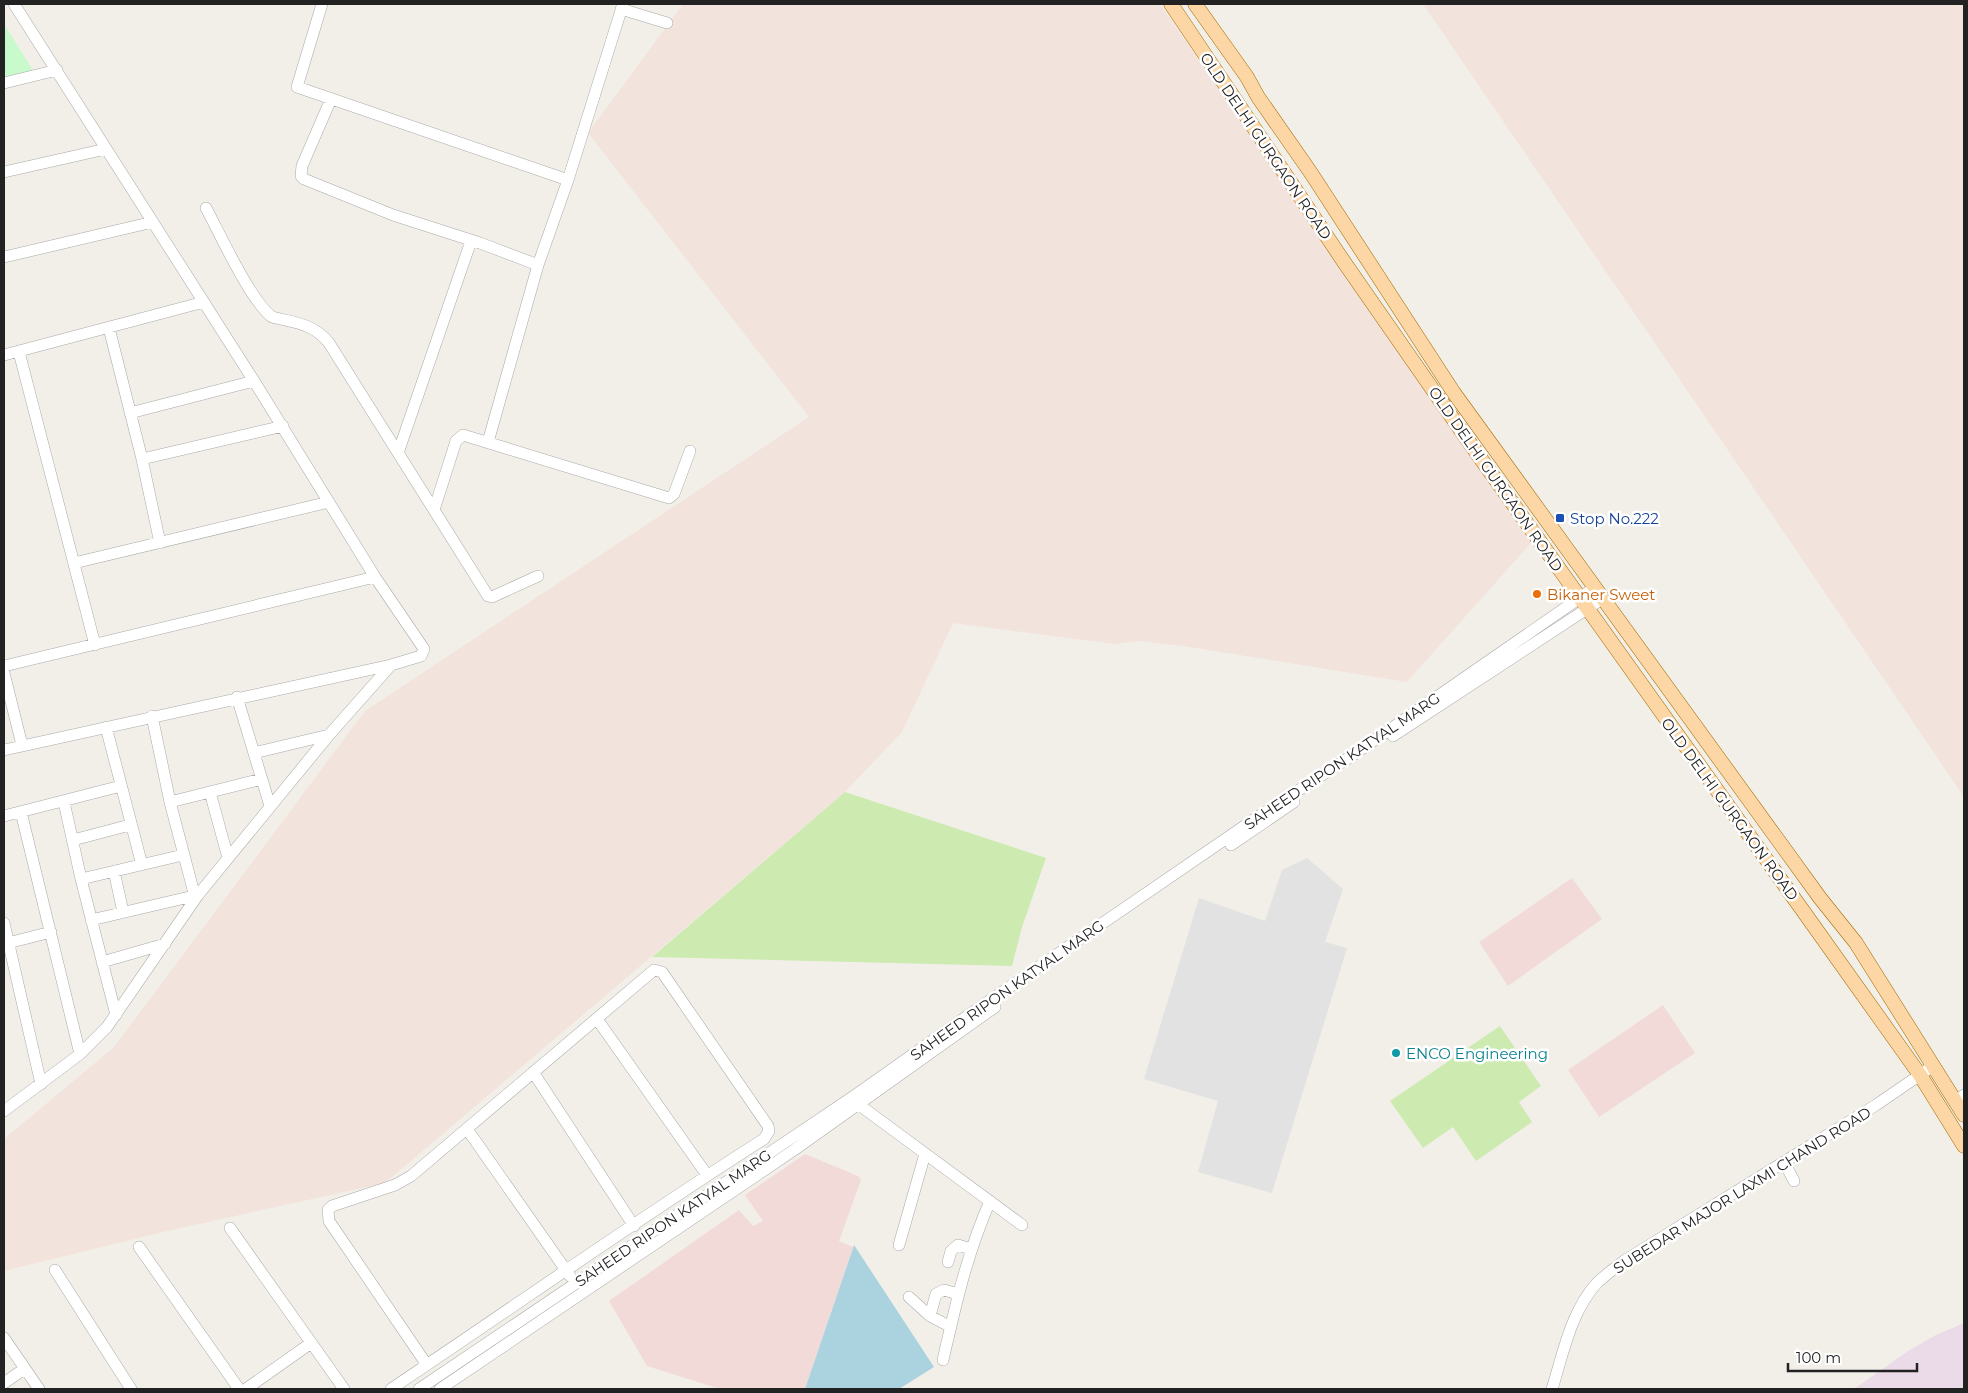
<svg xmlns="http://www.w3.org/2000/svg" width="1968" height="1393" viewBox="0 0 1968 1393" font-family="Montserrat,sans-serif">
  <style>
    .commercial { fill: #f2dad9 }
    .industrial { fill: #ebdbe8 }
    .military { fill: #f3e3dd }
    .grass { fill: #cdebb0 }
    .park { fill: #c8facc }
    .parking { fill: #e2e2e2 }
    .water { fill: #aad3df }
    .lines { fill: none; stroke-linecap: round; stroke-linejoin: round }
    .minor-casing { stroke: #a9a9a9; stroke-width: 12 }
    .major-casing { stroke: #a06b00; stroke-width: 15 }
    .minor { stroke: #fff; stroke-width: 11 }
    .major { stroke: #fcd6a4; stroke-width: 14 }
    .transit-dot { fill: #1a4fb4; stroke: #fff; stroke-width: 2 }
    .food-dot { fill: #e8710a; stroke: #fff; stroke-width: 2 }
    .culture-dot { fill: #0f9aa8; stroke: #fff; stroke-width: 2 }
    .labels { text-anchor: middle; dominant-baseline: central; stroke-width: 5; stroke-linejoin: round; paint-order: stroke }
    .street-label { font-size: 15px; fill: #222; stroke: #fff }
    .transit-label { font-size: 15px; fill: #164399; stroke: #fff; text-anchor: start }
    .food-label { font-size: 15px; fill: #c56008; stroke: #fff; text-anchor: start }
    .culture-label { font-size: 15px; fill: #0d838f; stroke: #fff; text-anchor: start }
  </style>
  <rect width="100%" height="100%" fill="#f2efe9"/>
  <path class="commercial" d="M1572,878L1602,919L1508,986L1479,942Z
    M1663,1005L1695,1053L1599,1117L1568,1070Z
    M805,1154L858,1176L861,1180L839,1241L853,1247L805,1389H720L647,1366L609,1301L739,1210L753,1226L763,1221L745,1195Z"/>
  <path class="industrial" d="M1964,1323V1389H1854L1908,1351L1936,1335Z"/>
  <path class="military" d="M683,4H1160L1531,543L1407,682L1183,646L1138,641L1115,644L953,623L902,732L845,792L385,1183L167,1231L4,1271V1139L114,1047L365,711L809,417L588,133Z
    M1423,4H1964V797L1723,443Z"/>
  <path class="grass" d="M845,792L1046,858L1022,927L1012,966L652,957Z
    M1500,1026L1541,1086L1519,1102L1532,1122L1476,1161L1453,1127L1423,1148L1390,1101Z"/>
  <path class="park" d="M4,24L34,72L4,78Z"/>
  <path class="parking" d="M1307,858L1343,889L1325,942L1347,948L1272,1193L1198,1172L1218,1101L1144,1079L1199,898L1265,921L1282,870Z"/>
  <path class="water" d="M854,1245L934,1367L899,1389H805Z"/>
  <g class="lines">
    <g class="minor-casing">
      <path id="minor" d="M322,4L297,87L568,180
        M621,9L667,23
        M4,83L57,70
        M331,99L302,166L301,176L304,179L393,215L480,243L538,265
        M4,172L106,149
        M206,208C220,234 250,300 272,317C295,323 313,323 329,343L488,596L492,597L538,576
        M4,257L153,222
        M109,328L142,459L160,543
        M19,352L95,645
        M4,355L204,302
        M130,413L254,381
        M488,442L538,265L568,180L623,4
        M398,453L471,241
        M142,459L283,426
        M434,510L456,441L463,435L669,498L674,494L690,451
        M74,563L329,502
        M4,666L375,577
        M4,673L22,745
        M237,697L270,806
        M152,716L170,802L195,897
        M106,727L142,865
        M1393,736L1602,599
        M4,750L391,665
        M254,753L329,735
        M210,792L228,858
        M64,802L81,879L116,1015
        M170,802L262,779
        M21,812L80,1054
        M4,816L121,786
        M73,840L130,825
        M1231,845L1294,802
        M114,871L123,912
        M81,879L183,855
        M91,920L198,895
        M4,923L41,1084
        M8,943L51,932
        M102,962L165,944
        M597,1019L707,1175
        M533,1072L634,1226
        M1955,1101L1964,1095
        M858,1104L1022,1225
        M4,1111L80,1054L107,1027L198,895L329,735L391,665L421,656L424,649L375,577L254,381L14,4
        M467,1129L570,1276
        M1784,1162L1794,1181
        M230,1228L344,1389
        M899,1245L925,1154
        M139,1247L239,1389
        M948,1262L951,1251L958,1245L971,1249
        M55,1270L131,1389
        M909,1297L930,1316L951,1327
        M930,1316L936,1294L944,1290L958,1294
        M4,1338L39,1389
        M943,1360C956,1303 967,1254 990,1201
        M4,1383L24,1369
        M246,1389L311,1343
        M391,1389C515,1306 638,1219 764,1139L769,1131L768,1126L662,972L654,970L411,1176L395,1185L332,1206L328,1210L329,1221L427,1365
        M419,1389L854,1096L973,1012L1262,814L1353,755L1594,588
        M440,1389L794,1150L995,1007
        M1552,1389C1563,1354 1571,1311 1597,1283C1605,1275 1615,1268 1624,1261L1876,1105L1933,1066"/>
    </g>
    <g class="major-casing">
      <path id="major" d="M1171,4L1344,262L1481,459L1920,1075L1964,1146
        M1195,4L1247,77L1258,97L1311,173L1454,393L1820,898L1856,943L1964,1115"/>
    </g>
    <use href="#minor" class="minor"/>
    <use href="#major" class="major"/>
  </g>
  <rect class="transit-dot" x="1555" y="513" width="10" height="10" rx="2.5"/>
  <circle class="food-dot" cx="1537" cy="594" r="5"/>
  <circle class="culture-dot" cx="1396" cy="1053" r="5"/>
  <g class="labels">
    <g class="street-label">
      <text transform="translate(1266 146) rotate(56)">OLD DELHI GURGAON ROAD</text>
      <text transform="translate(1496 479) rotate(55)">OLD DELHI GURGAON ROAD</text>
      <text transform="translate(1342 761) rotate(-34)">SAHEED RIPON KATYAL MARG</text>
      <text transform="translate(1730 809) rotate(54)">OLD DELHI GURGAON ROAD</text>
      <text transform="translate(1007 990) rotate(-35)">SAHEED RIPON KATYAL MARG</text>
      <text transform="translate(1742 1190) rotate(-32)">SUBEDAR MAJOR LAXMI CHAND ROAD</text>
      <text transform="translate(673 1218) rotate(-34)">SAHEED RIPON KATYAL MARG</text>
    </g>
    <g class="transit-label">
      <text x="1570" y="518">Stop No.222</text>
    </g>
    <g class="food-label">
      <text x="1547" y="594">Bikaner Sweet</text>
    </g>
    <g class="culture-label">
      <text x="1406" y="1053">ENCO Engineering</text>
    </g>
  </g>
  <rect width="1968" height="1393" fill="none" stroke="#222222" stroke-width="10"/>
  <path d="M1788 1363v8h129v-8" fill="none" stroke="#222222" stroke-width="2.5"/>
  <text x="1796" y="1363" font-size="15" fill="#222222" stroke="#ffffff" stroke-width="4" paint-order="stroke">100 m</text>
</svg>
